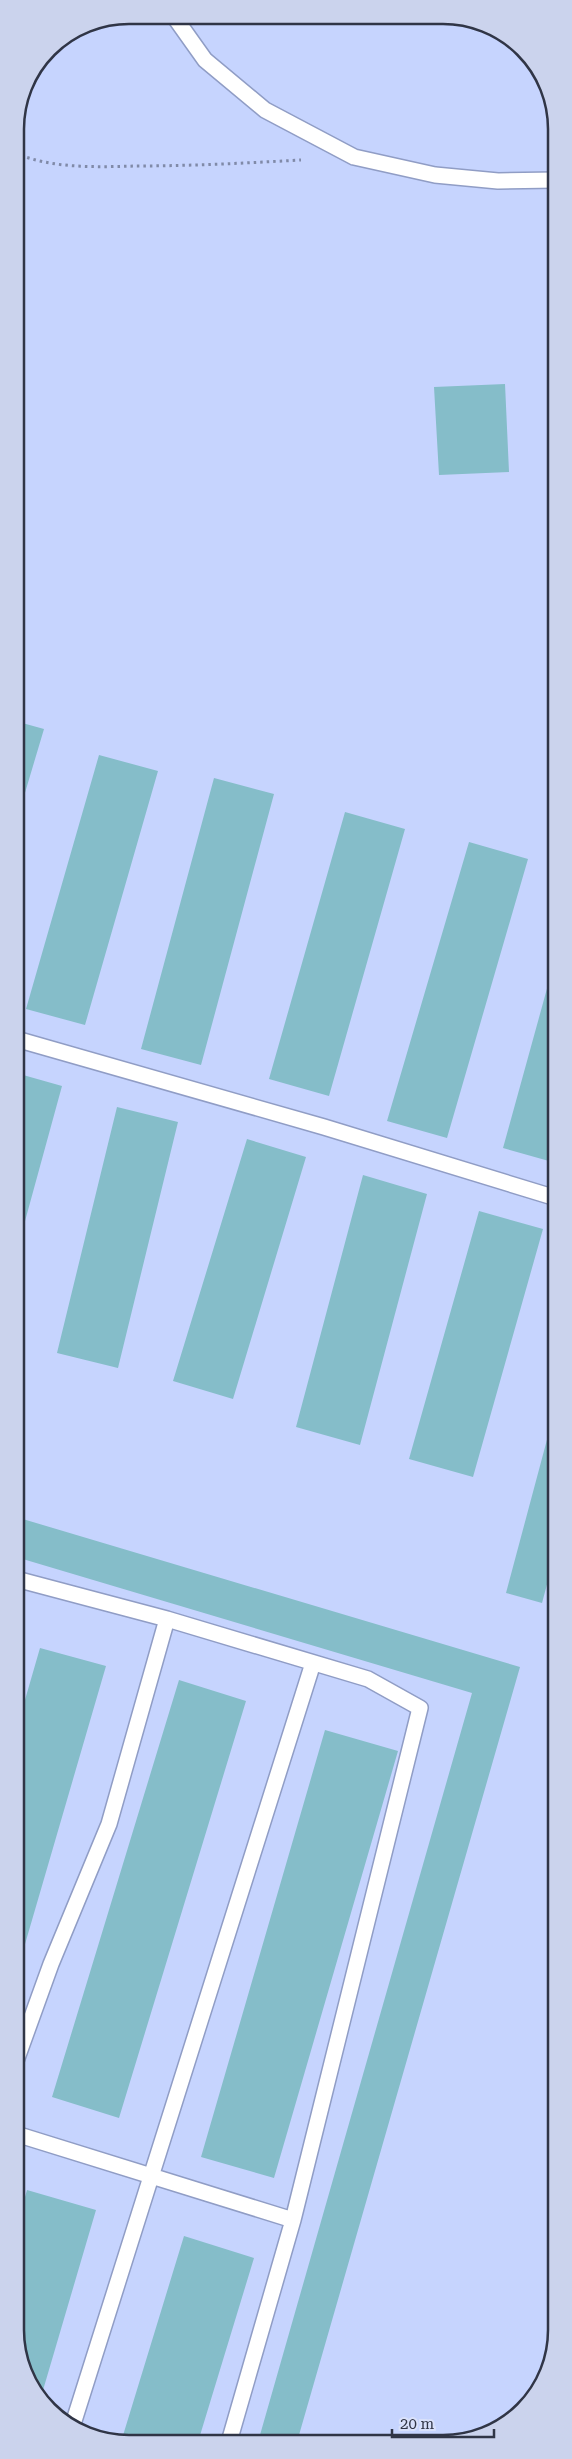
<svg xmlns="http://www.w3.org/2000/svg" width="572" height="2459" viewBox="0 0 572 2459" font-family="'Roboto Serif',serif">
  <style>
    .building { fill: #85bdc9 }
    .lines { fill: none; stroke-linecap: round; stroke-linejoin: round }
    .service-casing { stroke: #909dc5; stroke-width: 18 }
    .path { stroke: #808aa8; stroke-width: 3; stroke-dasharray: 2.5 4; stroke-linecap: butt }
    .service { stroke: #fff; stroke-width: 15 }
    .rim { fill: none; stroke: #303546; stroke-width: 2.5 }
  </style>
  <rect width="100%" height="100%" fill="#c6d4fe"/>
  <path class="building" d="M505,384L509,472L439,475L434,387Z
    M15,721L44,729L16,823H15Z
    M99,755L158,771L85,1025L26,1009Z
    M214,778L274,794L201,1065L141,1049Z
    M345,812L405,829L329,1096L269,1079Z
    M469,842L528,859L447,1138L387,1121Z
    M556,956V1163L503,1148Z
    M16,1073L62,1086L16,1254Z
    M117,1107L178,1122L118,1368L57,1353Z
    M247,1139L306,1157L233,1399L173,1381Z
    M363,1175L427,1194L360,1445L296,1427Z
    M479,1211L543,1229L473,1477L409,1459Z
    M556,1406V1551L542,1603L506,1593Z
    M16,1517L520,1667L297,2442H258L472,1693L16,1557Z
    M40,1648L106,1666L16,1975V1731Z
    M179,1680L246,1701L119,2118L52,2097Z
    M325,1730L398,1751L274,2178L201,2157Z
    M27,2190L96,2210L41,2397L16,2345V2228Z
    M184,2236L254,2258L198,2442H121Z"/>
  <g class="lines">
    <g class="service-casing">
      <path id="service" d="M173,15L205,60L265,110L354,157L435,175L498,181L556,180
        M16,1039L324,1127L556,1198
        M16,1579L167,1619L368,1679L420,1708L293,2220L229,2442
        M16,2061L51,1964L109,1824L167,1619
        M16,2134L293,2220
        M73,2424L313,1663"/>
    </g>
    <path class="path" d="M15,153C52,169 97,167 136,166C192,166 246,163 301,160"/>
    <use href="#service" class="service"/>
  </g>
  <path d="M0 0H572V2459H0ZM129 24H443A105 105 0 0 1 548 129V2330A105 105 0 0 1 443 2435H129A105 105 0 0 1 24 2330V129A105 105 0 0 1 129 24Z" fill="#cbd3ed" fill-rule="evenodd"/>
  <path class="rim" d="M129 24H443A105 105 0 0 1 548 129V2330A105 105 0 0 1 443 2435H129A105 105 0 0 1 24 2330V129A105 105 0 0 1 129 24Z"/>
  <path d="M392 2429v8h102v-8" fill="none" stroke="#303546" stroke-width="2.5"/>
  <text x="400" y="2429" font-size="15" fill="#303546" stroke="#d9e1fb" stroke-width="4" paint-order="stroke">20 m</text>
</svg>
